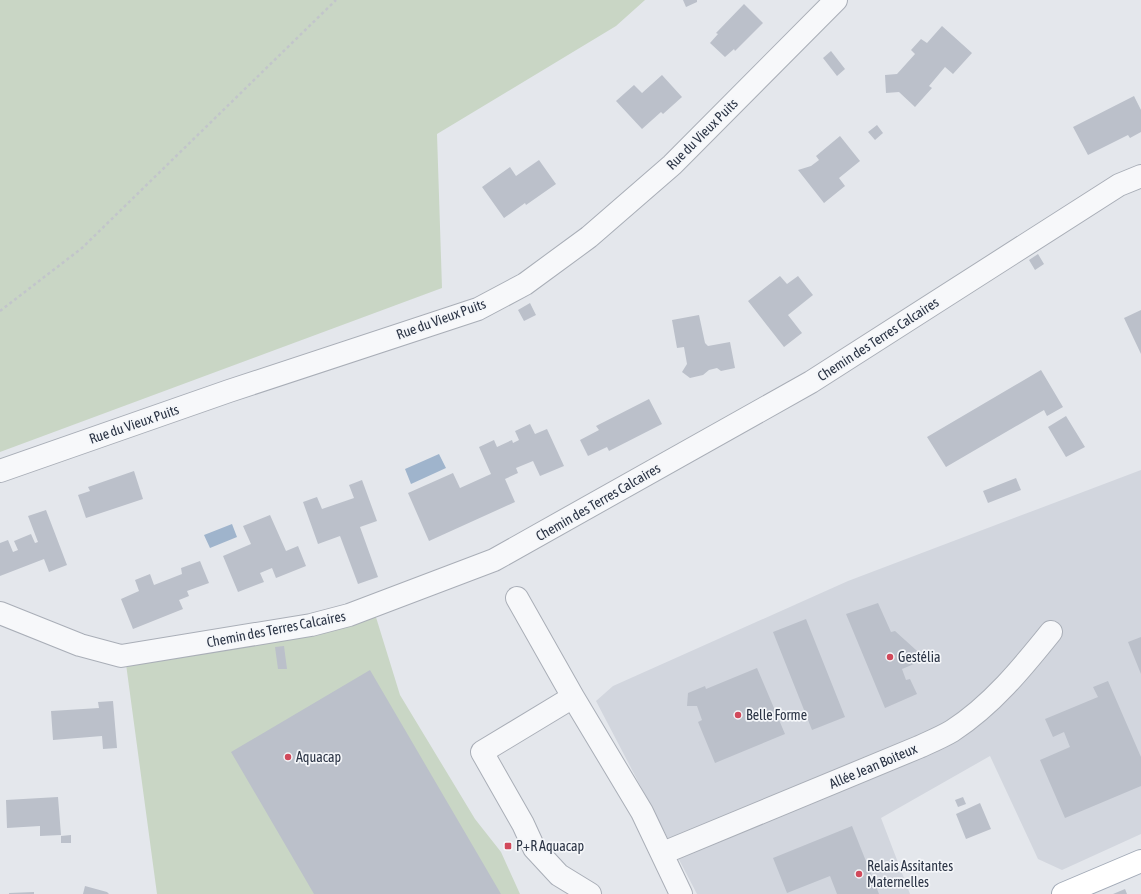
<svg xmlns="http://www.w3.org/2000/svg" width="1141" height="894" viewBox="0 0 1141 894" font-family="'Asap Condensed',sans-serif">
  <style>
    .built { fill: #d2d6de }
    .green { fill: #c9d6c5 }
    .water { fill: #9fb4cc }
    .building { fill: #bbc0ca }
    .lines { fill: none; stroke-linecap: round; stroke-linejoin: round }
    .minor-casing { stroke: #a9aeb7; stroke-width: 24 }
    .major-casing { stroke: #a3abb8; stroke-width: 24 }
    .path { stroke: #c2c5cb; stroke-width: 2.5; stroke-dasharray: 3 3; stroke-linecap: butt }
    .minor { stroke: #f7f8fa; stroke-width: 22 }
    .major { stroke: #fff; stroke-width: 22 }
    .poi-dot { fill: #d1495b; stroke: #f4f6f9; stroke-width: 1.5 }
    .labels { text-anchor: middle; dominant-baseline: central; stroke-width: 3.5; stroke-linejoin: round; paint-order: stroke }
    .street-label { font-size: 14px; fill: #2b3445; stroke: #f4f6f9 }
    .poi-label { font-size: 14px; fill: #2b3445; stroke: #f4f6f9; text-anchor: start }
  </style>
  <rect width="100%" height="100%" fill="#e4e7ec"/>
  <path class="built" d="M1141,470V834L1062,870L1038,859L990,756L881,818L910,894H697L596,701L613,686L848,581Z"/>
  <path class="green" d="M0,0H645L616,26L437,134L442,288L0,452Z
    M375,614L400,695L475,819L501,852L520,894H157L126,664L319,635Z"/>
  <path class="water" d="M439,454L446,468L411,484L405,469Z
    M232,524L237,537L210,548L204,535Z"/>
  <path class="building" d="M683,0H697V2L686,7Z
    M744,4L763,23L735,51L734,49L725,57L710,43L718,34L716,33Z
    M942,26L972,53L953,74L945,67L929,86L932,88L915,107L899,92L886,93L885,75L897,74L915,54L911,50L921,39L927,43Z
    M831,51L845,69L837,76L823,58Z
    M662,75L682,97L663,114L661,112L642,129L616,101L634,85L642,93Z
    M1134,96L1141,110V132L1130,138L1128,135L1088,155L1073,127Z
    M877,125L883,133L875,140L868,132Z
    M840,136L860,161L839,178L845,186L824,203L798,170L811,166L819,160L816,156Z
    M539,160L556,184L526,205L525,203L504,218L482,187L510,167L516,176Z
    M1038,254L1044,264L1035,270L1029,260Z
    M780,276L787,284L798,276L813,295L788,315L802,333L784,347L748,301Z
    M530,303L536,315L524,321L518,310Z
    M1141,310V354L1124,318Z
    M699,315L705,343L708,346L730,342L735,368L721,371L717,368L709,370L703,375L690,378L682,372L687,364L684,347L677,348L672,320Z
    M1041,370L1063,407L1047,416L1044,410L946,467L927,437Z
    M649,399L662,424L609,451L607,447L588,456L580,440L599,430L596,426Z
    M1066,416L1085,447L1066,457L1048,427Z
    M530,424L535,434L547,429L564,466L540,476L533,461L516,468L518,473L505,479L515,502L429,541L408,493L453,473L460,488L491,474L479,447L494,440L497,447L512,440L513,443L519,440L515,431Z
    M134,471L143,499L86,518L78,495L90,491L88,487Z
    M1016,478L1021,490L988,503L983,491Z
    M362,480L377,521L360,527L378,577L358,584L340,536L318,544L303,502L317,497L322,509L354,498L349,485Z
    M46,510L67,565L49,572L44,559L0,576V543L8,540L13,552L18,550L14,541L31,534L35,543L38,542L28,516Z
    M270,515L286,551L298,546L306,566L276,578L272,568L260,573L264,582L238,592L223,556L251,544L243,526Z
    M200,561L209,583L187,591L189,596L179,600L183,609L133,629L121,599L139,591L135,580L150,574L154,585L182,574L181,568Z
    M878,603L891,632L895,631L926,659L902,669L906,680L910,679L917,694L885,708L846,614Z
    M806,619L845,717L812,730L773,632Z
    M1141,637V674L1128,642Z
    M284,646L287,669H278L275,647Z
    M757,668L785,734L715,763L698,722L702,720L697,706H687L688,693L705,686L706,689Z
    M370,670L501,894H314L231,752Z
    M1108,681L1141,757V786L1065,818L1040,760L1070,747L1064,732L1053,737L1045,719L1098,697L1093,687Z
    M113,701L117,748L103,749L102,736L53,740L51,711L99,708L98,702Z
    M58,797L61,835L40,836V826L7,828L6,800Z
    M963,797L966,804L958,807L955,800Z
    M980,803L991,829L966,839L956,814Z
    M852,826L879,894H837L830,876L787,893L773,858Z
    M71,835V843H61V836Z
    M85,886L107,892L109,894H83Z
    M1125,889L1127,894H1113Z
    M34,892V894H9V893Z"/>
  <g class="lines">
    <g class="minor-casing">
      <path id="minor" d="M0,471L229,391L478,309L525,284L589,237L672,165L836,0
        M517,598L573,697
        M0,613L80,645L121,656L311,625L349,615L494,560L811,382L1119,185L1141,176
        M663,853L919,747C930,742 942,737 952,731C992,705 1022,668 1051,632
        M590,894L559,875L534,848L523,824L482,752L573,697L642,812L681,894"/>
    </g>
    <g class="major-casing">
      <path id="major" d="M1063,894L1141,861"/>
    </g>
    <path class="path" d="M0,311L82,248L336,0"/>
    <use href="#minor" class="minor"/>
    <use href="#major" class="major"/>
  </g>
  <g class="poi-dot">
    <circle cx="890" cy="657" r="4"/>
    <circle cx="738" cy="715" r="4"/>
    <circle cx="288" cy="757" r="4"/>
    <rect x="504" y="842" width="8" height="8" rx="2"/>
    <circle cx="859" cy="874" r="4"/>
  </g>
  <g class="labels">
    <g class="street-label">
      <text transform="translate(702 134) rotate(-45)">Rue du Vieux Puits</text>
      <text transform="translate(441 319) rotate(-20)">Rue du Vieux Puits</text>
      <text transform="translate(878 339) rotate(-33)">Chemin des Terres Calcaires</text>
      <text transform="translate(134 424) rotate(-19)">Rue du Vieux Puits</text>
      <text transform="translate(598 502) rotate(-30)">Chemin des Terres Calcaires</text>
      <text transform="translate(276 629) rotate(-11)">Chemin des Terres Calcaires</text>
      <text transform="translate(873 766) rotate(-23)">Allée Jean Boiteux</text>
    </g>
    <g class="poi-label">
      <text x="898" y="657">Gestélia</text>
      <text x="746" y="715">Belle Forme</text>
      <text x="296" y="757">Aquacap</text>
      <text x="516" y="846">P+R Aquacap</text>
      <text x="867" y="866">Relais Assitantes<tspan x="867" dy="16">Maternelles</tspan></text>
    </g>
  </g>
</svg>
